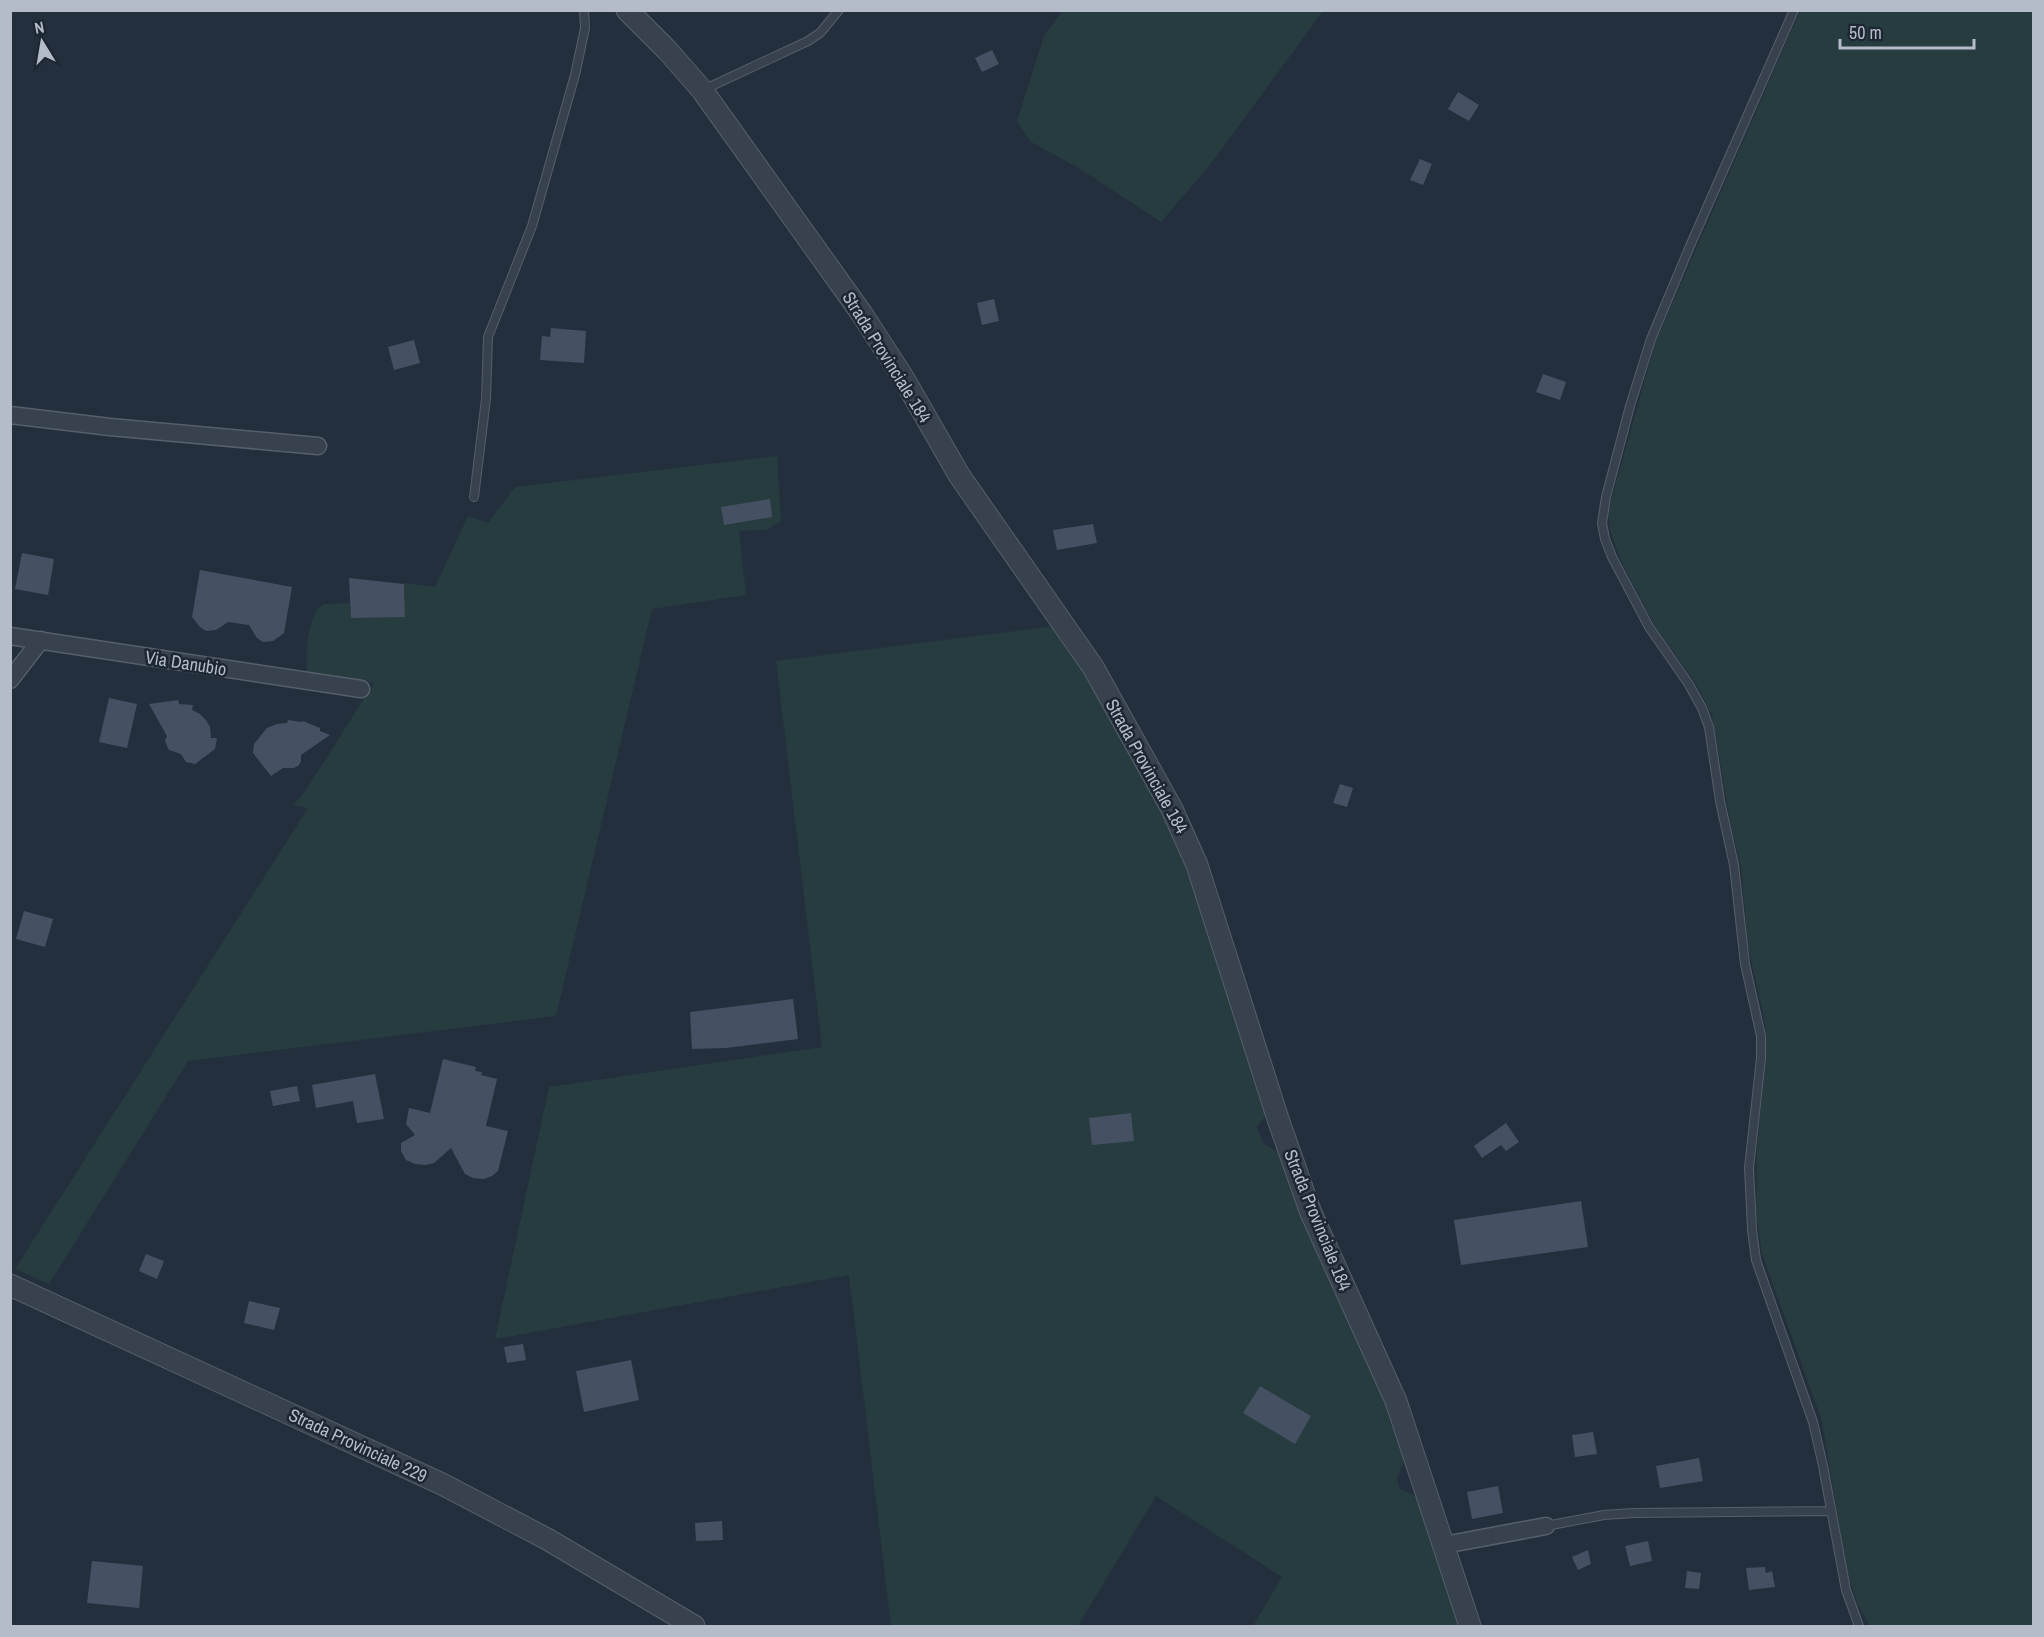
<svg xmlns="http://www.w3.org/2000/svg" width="2044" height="1637" viewBox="0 0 2044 1637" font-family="'Archivo Narrow',sans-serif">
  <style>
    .green { fill: #263c3f }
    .building { fill: #455162 }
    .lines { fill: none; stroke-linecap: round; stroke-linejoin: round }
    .service-casing { stroke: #565f6c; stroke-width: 10 }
    .minor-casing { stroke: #565f6c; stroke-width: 19 }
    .tertiary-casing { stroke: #565f6c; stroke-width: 23 }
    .service { stroke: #38414e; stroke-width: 8 }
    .minor { stroke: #38414e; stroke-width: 16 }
    .tertiary { stroke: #38414e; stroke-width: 21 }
    .labels { text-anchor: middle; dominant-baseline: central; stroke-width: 5; stroke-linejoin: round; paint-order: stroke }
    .street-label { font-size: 18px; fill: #b4bcc9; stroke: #1d2633 }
  </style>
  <rect width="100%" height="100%" fill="#242f3e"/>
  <path class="green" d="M1063,10H1323V11L1213,161L1161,222L1077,167L1031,142L1017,121L1044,36Z
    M1800,11H2033V1626H1870L1857,1603L1846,1568L1822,1421L1762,1254L1756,1213L1757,1147L1766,1054L1765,1023L1748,946L1741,867L1731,827L1712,715L1695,682L1656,628L1620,559L1610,530L1608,512L1655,343Z
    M777,456L781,521L767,530L739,531L746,595L652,609L556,1016L188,1061L49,1284L15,1269L308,808L292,805L302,796L374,683L307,672C305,653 308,626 317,609L324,604L350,603L351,618L405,616L404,583L435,587L468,516L488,523L515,487Z
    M1056,626L1080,659L1179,841L1267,1114L1257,1127L1263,1143L1279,1153L1302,1213L1384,1401L1405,1456L1397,1479L1400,1489L1418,1497L1459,1626H1253L1282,1577L1156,1496L1078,1626H891L849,1275L495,1339L549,1087L822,1047L776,661Z"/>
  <path class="building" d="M992,50L999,64L982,72L975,58Z
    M1458,92L1479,105L1469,121L1448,109Z
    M1420,159L1432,164L1423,185L1410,180Z
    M994,299L999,321L982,325L977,303Z
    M551,328L586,331L584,363L540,360L542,336L550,337Z
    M414,340L420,363L394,370L388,347Z
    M1543,374L1566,382L1560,400L1536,392Z
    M770,499L772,517L724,525L721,507Z
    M1093,524L1097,543L1057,550L1053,530Z
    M22,553L54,559L48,595L15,589Z
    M200,570L292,587L284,633L273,641L263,642L257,638L249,625L228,622L216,630L206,631L200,627L192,617Z
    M349,578L404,584L405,617L351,618Z
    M109,698L137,704L127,748L99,742Z
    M178,700L179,704L193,705L192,710L200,714L206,720L210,727L211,738H217L215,749L195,764L186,762L181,754L169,750L165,741L167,736L149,704Z
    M288,720L302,722L303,721L320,728V731L330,735L301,755V761L299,765L294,768H283L271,776L253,753L254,744L267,728L277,724L287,723Z
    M1340,784L1353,788L1347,807L1333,803Z
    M24,911L53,919L45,947L16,939Z
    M793,999L798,1039L726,1048L692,1049L690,1012Z
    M443,1059L476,1067L475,1071L482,1072L481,1075L497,1079L486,1126L508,1131L498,1171L492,1176L484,1179L473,1178L465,1174L451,1148L434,1163L425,1165L415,1164L406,1160L401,1151V1143L415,1135L406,1124L409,1108L430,1113Z
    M375,1074L384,1119L357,1123L353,1101L316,1108L312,1085Z
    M297,1086L300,1101L273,1106L270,1091Z
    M1131,1113L1134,1141L1092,1145L1089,1118Z
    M1506,1123L1519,1142L1506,1151L1501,1145L1482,1158L1474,1146Z
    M1581,1201L1588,1247L1461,1265L1454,1220Z
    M146,1254L164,1261L157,1279L139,1271Z
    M249,1301L280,1308L274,1330L244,1323Z
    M523,1344L526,1360L507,1363L504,1347Z
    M631,1360L639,1400L584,1412L576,1371Z
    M1260,1386L1311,1416L1295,1444L1243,1413Z
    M1593,1432L1597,1454L1575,1457L1572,1435Z
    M1699,1458L1703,1481L1660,1488L1656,1466Z
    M1498,1486L1503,1513L1472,1519L1467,1492Z
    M722,1521L723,1540L696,1541L695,1523Z
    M1648,1541L1652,1561L1630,1566L1625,1546Z
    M1588,1550L1591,1564L1578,1570L1572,1557Z
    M92,1561L143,1566L139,1608L87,1603Z
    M1765,1567L1766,1573L1772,1571L1775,1587L1749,1590L1746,1568Z
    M1687,1571L1701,1573L1699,1589L1685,1588Z"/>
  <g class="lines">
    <g class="service-casing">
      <path id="service" d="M1794,10L1690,246L1651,339L1630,406L1606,497L1602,523L1605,539L1612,557L1649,627L1688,683L1702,708L1709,727L1720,801L1734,865L1745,964L1761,1036V1058L1749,1168L1752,1230L1756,1260L1813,1422L1823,1466L1846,1590L1859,1626
        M703,90L808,41L820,33L839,10
        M474,497L486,399L488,337L532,226L575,75L585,28L584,10
        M1546,1526L1604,1515L1633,1513L1831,1511"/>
    </g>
    <g class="minor-casing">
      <path id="minor" d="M10,415L110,427L318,446
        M10,636L361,689
        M10,680L41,640
        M1444,1545L1546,1526"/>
    </g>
    <g class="tertiary-casing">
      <path id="tertiary" d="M627,10L668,51L702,90L862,314L904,379L959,475L1093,667L1172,809L1197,865L1278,1119L1311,1213L1396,1401L1470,1626
        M10,1285L442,1484L547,1539L694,1626"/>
    </g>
    <use href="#service" class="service"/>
    <use href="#minor" class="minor"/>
    <use href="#tertiary" class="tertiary"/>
  </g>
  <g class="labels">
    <g class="street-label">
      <text transform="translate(887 357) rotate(58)">Strada Provinciale 184</text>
      <text transform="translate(186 663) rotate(9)">Via Danubio</text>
      <text transform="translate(1147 766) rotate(61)">Strada Provinciale 184</text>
      <text transform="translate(1318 1220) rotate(68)">Strada Provinciale 184</text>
      <text transform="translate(358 1445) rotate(25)">Strada Provinciale 229</text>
    </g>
  </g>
  <rect width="2044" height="1637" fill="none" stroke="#b4bcc9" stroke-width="24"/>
  <g transform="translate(42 42) rotate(349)" stroke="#1d2633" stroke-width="4.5" paint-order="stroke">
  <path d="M0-4.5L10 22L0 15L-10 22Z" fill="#b4bcc9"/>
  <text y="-9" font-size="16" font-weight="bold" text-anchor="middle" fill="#b4bcc9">N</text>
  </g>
  <path d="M1840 39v9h134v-9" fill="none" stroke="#b4bcc9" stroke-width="3"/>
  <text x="1849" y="39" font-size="18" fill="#b4bcc9" stroke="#1d2633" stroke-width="4.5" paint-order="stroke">50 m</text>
</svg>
